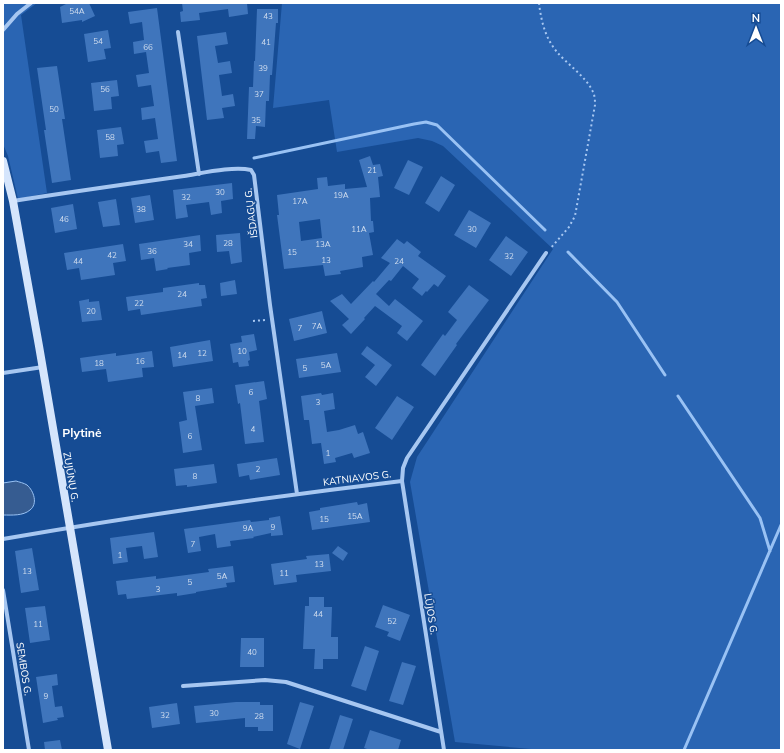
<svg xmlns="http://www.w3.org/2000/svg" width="784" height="753" viewBox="0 0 784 753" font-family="Mulish,sans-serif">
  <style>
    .green { fill: #2a65b3 }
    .water { fill: #365c91; stroke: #99c2f4 }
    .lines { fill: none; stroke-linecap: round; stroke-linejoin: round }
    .stream { stroke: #99c2f4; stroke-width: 3 }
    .building { fill: #3f75bc; fill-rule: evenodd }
    .path { stroke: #a7c7f1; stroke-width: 2; stroke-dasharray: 2 3; stroke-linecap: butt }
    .minor { stroke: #a7c7f1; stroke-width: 4 }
    .secondary { stroke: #d5e5fc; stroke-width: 8 }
    .labels { text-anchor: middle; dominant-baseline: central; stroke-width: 3; stroke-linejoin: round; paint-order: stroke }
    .number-label { font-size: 8px; fill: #cfdcee }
    .street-label { font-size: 10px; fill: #fff; stroke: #164c94 }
    .quarter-label { font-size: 12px; font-weight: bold; fill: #fff; stroke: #164c94 }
  </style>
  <rect width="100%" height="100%" fill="#164c94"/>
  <path class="green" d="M3,3H37L21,15L47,193L18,199L8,156L3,144Z
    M282,3H781V750H531V749L455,742L410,482L417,457L553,249L443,146L432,141L418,138L337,152L329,100L273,108Z"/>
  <path class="water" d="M16,481C19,482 24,483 27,485C34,491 38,504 30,510C23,516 12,515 3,515V483Z"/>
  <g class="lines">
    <path class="stream" d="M254,158L414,124L426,122L437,125L545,230
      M568,252L617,302L665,375
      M678,396L760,518L770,551
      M684,750L781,525"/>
  </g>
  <path class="building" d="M68,3H89L95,16L82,22V20L62,23L60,7Z
    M182,3H247L248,14L229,17L228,9L199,13L200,20L181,22L180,12L183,11Z
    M157,8L177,161L161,163L159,151L146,153L144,141L158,139L155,118L142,120L141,108L154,106L151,85L138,87L136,75L149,73L146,52L134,54L133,42L144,40L142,22L130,24L128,12Z
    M257,9H278V23H276L272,75H270L269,101H266L265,127L256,126L255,139H247L249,87H253L254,61H255Z
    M108,30L111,48L104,49L106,59L88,62L84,34Z
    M226,32L228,44L215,46L218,63L230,61L232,73L219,75L222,96L233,94L235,106L222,108L224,118L207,120L197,36Z
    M57,66L65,119H62L71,180L52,183L44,130H46L37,68Z
    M117,80L119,96L111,97L112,109L94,111L91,83Z
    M121,127L124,144L117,145L118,156L100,158L97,130Z
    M370,156L373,165L380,164L383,176L378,177L380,197L370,198L371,221H373L374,232L369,233L373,255L362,257L363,267L340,271L341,274L325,276L323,265L284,269L277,215H279L277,195L318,189L317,178L327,177L328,186L345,184V189L367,187L359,160ZM320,219L322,238L301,241L299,222Z
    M408,160L423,167L409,195L394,188Z
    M441,176L455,185L439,212L425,203Z
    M232,183L233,199L221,201L222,213L211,215L209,202L186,205L188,217L176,219L173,190Z
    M150,195L154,220L135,223L131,198Z
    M116,199L120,225L103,227L98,202Z
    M73,204L77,229L55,233L51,208Z
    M469,210L491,223L476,248L454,235Z
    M240,233L242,262L231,264L229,251L217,252L216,235Z
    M200,235L201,251L189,253L190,265L167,268L168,269L156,271L154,258L141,260L139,244Z
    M506,236L528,252L511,276L489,260Z
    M397,239L404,244L407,241L421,252L418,256L446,276L438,287L434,284L427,292L426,291L422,296L412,288L419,279L403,266L391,281L389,280L376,294L389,306L395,299L423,321L407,341L397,333L402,326L375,306L364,318L365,319L351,334L342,325L349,319L330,301L342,294L351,304L373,281L374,282L390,263L381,258Z
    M123,244L126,261L113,263L115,275L81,280L79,268L67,270L64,253Z
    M235,280L237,294L221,296L220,283Z
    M199,283V285H205L207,298L201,299L202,306L141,315L140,309L128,311L126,297L163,292V288Z
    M469,285L489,300L456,344L457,345L435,376L421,365L443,334L445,336L457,320L448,312Z
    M89,299V302L99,301L102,320L82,322L79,301Z
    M322,311L327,333L294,341L289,319Z
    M254,334L257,350L249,352L250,360L248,361L249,366L239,367L238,362L233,363L230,344L242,342L241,336Z
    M210,340L213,361L173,367L170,347Z
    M367,346L392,365L376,386L365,377L375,365L361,354Z
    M152,351L154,367L142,368L143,377L108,382L106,369L82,372L80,358L116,353V356Z
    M337,353L341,372L299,378L296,359Z
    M264,381L267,399L259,401L264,442L245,444L240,403L238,404L235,385Z
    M212,388L214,403L195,406L202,450L183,453L179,422L187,420L183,392Z
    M321,393L322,395L333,393L335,409L324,411L327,432L339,430L355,425L358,434L363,432L370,453L354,458L352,453L335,458L336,462L324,464L321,443L312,444L309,420H304L301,396Z
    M397,396L414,407L392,440L375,428Z
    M277,458L280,475L250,480L249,475L239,477L237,464Z
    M214,464L217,483L187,487V485L176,486L174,469Z
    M357,502L358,505L367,503L370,522L312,530L309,512L320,510V508Z
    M280,516L283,535L271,536V533L253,537L254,538L230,541L231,546L217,548L215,534L199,537L201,551L188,553L184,529L250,520L251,522L269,520V518Z
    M154,532L158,557L144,559L142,546L126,548L128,562L113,564L110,538Z
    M338,546L348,553L343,561L332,553Z
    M32,548L39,590L21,593L15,551Z
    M329,554L331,571L296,575L297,582L274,585L271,564L307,559L306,556Z
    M233,566L235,582L226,583L227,587L196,592V593L177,596V593L127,599L126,594L118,595L116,581L156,576V579L209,572L208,569Z
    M309,597H324V607H332L331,637H338V659H323V669H314L315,649H303L305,606H309Z
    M383,605L410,615L400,641L387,636L389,632L375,627Z
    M45,606L50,640L30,643L25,608Z
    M241,638H264V667H240Z
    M365,646L379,651L366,691L351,686Z
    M402,662L416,666L403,705L389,701Z
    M57,674L58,685L52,686L55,707L62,706L64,717L57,718L58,720L43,723L36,677Z
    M236,702H260V705H273V731H258V727H245V718L196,723L194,706Z
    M300,702L314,706L300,749L287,744Z
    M177,703L180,724L152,728L149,707Z
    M340,715L353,719L343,750H329Z
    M370,730L401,740L398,750H370L364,748Z
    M60,740L62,750H45L44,742Z"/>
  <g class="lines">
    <path class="path" d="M539,3C541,20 545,38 557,52C567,64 585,76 592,90C595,95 595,100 595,105L575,216L569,227L550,249
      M253,321L265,320"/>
    <path class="minor" d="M3,30L17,14L31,3
      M178,32L199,174
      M13,201C70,192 127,184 184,176C203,173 233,166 251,170L254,175L270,305L297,494
      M3,373L43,367
      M3,539C136,516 269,497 402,481
      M3,590L29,750
      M183,686L265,680L286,682L441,732
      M444,750L402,481L403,468L407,458L546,253"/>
    <path class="secondary" d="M3,161L13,201L39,346L108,750"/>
  </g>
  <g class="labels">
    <g class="number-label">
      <text x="77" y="11">54A</text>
      <text x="268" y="16">43</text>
      <text x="98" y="41">54</text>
      <text x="266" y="42">41</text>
      <text x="148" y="47">66</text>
      <text x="263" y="68">39</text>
      <text x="105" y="89">56</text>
      <text x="259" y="94">37</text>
      <text x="54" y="109">50</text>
      <text x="256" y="120">35</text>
      <text x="110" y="137">58</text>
      <text x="372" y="170">21</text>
      <text x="220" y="192">30</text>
      <text x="341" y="195">19A</text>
      <text x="186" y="197">32</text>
      <text x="300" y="201">17A</text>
      <text x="141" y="209">38</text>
      <text x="64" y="219">46</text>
      <text x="359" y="229">11A</text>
      <text x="472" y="229">30</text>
      <text x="228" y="243">28</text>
      <text x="188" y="244">34</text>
      <text x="323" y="244">13A</text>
      <text x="152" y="251">36</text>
      <text x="292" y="252">15</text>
      <text x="112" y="255">42</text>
      <text x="509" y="256">32</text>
      <text x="326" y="260">13</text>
      <text x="78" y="261">44</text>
      <text x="399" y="261">24</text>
      <text x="182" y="294">24</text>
      <text x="139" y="303">22</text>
      <text x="91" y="311">20</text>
      <text x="317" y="326">7A</text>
      <text x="300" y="328">7</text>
      <text x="242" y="351">10</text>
      <text x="202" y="353">12</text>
      <text x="182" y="355">14</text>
      <text x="140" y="361">16</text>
      <text x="99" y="363">18</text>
      <text x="326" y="365">5A</text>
      <text x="305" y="368">5</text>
      <text x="251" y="392">6</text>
      <text x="198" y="398">8</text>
      <text x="318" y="402">3</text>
      <text x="253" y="429">4</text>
      <text x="190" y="436">6</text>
      <text x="328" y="453">1</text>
      <text x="258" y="469">2</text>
      <text x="195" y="476">8</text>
      <text x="355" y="516">15A</text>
      <text x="324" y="519">15</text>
      <text x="273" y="527">9</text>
      <text x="248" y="528">9A</text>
      <text x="193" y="544">7</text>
      <text x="120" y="555">1</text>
      <text x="319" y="564">13</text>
      <text x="27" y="571">13</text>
      <text x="284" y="573">11</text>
      <text x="222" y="576">5A</text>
      <text x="190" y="582">5</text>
      <text x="158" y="589">3</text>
      <text x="318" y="614">44</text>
      <text x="392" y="621">52</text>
      <text x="38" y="624">11</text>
      <text x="252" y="652">40</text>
      <text x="46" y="696">9</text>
      <text x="214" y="713">30</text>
      <text x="165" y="715">32</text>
      <text x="259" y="716">28</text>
    </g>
    <g class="street-label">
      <text transform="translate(251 213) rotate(-97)">IŠDAGŲ G.</text>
      <text transform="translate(71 477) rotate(80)">ZUJŪNŲ G.</text>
      <text transform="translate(357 478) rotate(-7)">KATNIAVOS G.</text>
      <text transform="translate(431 614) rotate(81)">LŪJOS G.</text>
      <text transform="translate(24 669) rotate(81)">SEMBOS G.</text>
    </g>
    <g class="quarter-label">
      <text x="82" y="432">Plytinė</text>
    </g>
  </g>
  <rect width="784" height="753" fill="none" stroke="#ffffff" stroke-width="8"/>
  <g transform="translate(756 28)" stroke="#164c94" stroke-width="3" paint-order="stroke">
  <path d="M0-3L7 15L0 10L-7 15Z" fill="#ffffff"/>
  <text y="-6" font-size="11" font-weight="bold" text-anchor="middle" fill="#ffffff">N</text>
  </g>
</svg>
